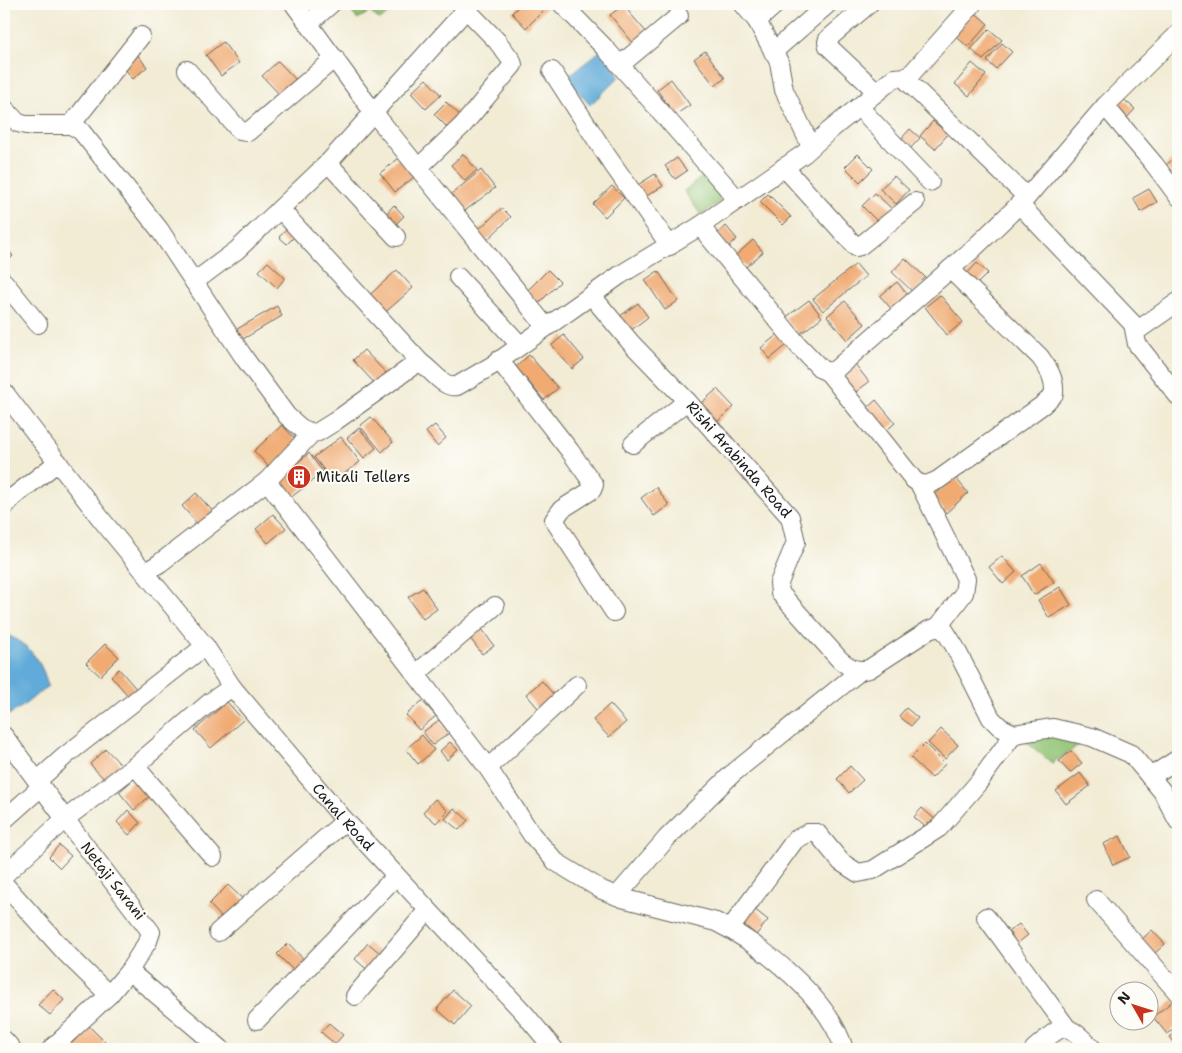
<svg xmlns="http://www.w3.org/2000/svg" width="1182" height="1053" viewBox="0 0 1182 1053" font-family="'Shantell Sans',sans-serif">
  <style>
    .green { fill: #92c576; stroke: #577049 }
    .water { fill: #61abd9; stroke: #3e647a }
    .building { fill: #f0aa72 }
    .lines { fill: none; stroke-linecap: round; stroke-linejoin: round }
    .minor-casing { stroke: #67655d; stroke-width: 20 }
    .minor { stroke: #fff; stroke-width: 18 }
    .labels { text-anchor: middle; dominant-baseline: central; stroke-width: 4.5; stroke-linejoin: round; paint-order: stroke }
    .street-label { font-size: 15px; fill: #1c1c1c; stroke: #fdfcf7 }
    .poi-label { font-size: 15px; fill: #1c1c1c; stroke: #fdfcf7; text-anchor: start }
  </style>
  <rect width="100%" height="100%" fill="#fdfcf7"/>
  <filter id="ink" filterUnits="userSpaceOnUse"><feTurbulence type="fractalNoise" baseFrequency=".02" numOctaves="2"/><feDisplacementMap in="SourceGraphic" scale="10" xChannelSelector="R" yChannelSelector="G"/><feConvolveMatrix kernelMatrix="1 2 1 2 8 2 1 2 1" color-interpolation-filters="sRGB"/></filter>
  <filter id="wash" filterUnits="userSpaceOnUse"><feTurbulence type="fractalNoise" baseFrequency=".0096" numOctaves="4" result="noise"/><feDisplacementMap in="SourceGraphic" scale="20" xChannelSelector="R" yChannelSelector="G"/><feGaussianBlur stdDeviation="1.12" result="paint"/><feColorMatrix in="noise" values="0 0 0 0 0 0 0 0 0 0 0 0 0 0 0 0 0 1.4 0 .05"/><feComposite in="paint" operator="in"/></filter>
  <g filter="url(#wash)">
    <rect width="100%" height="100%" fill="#f2ecd5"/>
    <path class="green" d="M346,4H395L397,6L380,20L370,12L357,19Z
      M707,173L723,199L701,215L684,191Z
      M1029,731L1088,739L1052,763L1025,741Z"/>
    <path class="water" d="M604,48L619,77L590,105L566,78Z
      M4,634C28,642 42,661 48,686C35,695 22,709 8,715L4,708Z"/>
    <g id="blocks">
      <path class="building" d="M301,4H321L309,13Z
        M521,4H550L526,28L512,13Z
        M623,5L647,33L634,44L610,15Z
        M971,9L988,24L968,47L951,32Z
        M989,29L1002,40L983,60L971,49Z
        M1178,40V60L1169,49Z
        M223,42L239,63L221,76L206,55Z
        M1002,43L1012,52L996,69L987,61Z
        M705,51L725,78L715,86L694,59Z
        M136,53L147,67L133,79L122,65Z
        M278,61L298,82L282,97L262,76Z
        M972,63L986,75L969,96L955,84Z
        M426,79L441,95L426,109L411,93Z
        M671,79L690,105L675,115L657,90Z
        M1122,98L1135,109L1125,120L1113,109Z
        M446,102L464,119L452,132L434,114Z
        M933,121L948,134L935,149L920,136Z
        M910,129L920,138L909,150L899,141Z
        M463,154L477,170L465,181L451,165Z
        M858,154L873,169L860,182L845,167Z
        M403,155L418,174L395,192L380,173Z
        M1178,155V171L1174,175L1165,166Z
        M677,158L687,171L675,179L665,166Z
        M481,170L495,188L462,213L449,196Z
        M655,174L663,186L640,200L633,188Z
        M894,176L909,190L896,204L880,189Z
        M612,186L624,198L605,217L593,204Z
        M1149,189L1157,202L1141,212L1133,198Z
        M875,193L892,209L879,223L862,206Z
        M768,194L791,217L783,225L760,202Z
        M394,205L404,216L394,226L384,216Z
        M502,208L511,217L486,241L477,231Z
        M726,226L737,239L727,248L716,235Z
        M287,228L295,236L287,244L279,237Z
        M753,240L763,252L746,267L735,256Z
        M4,246L13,256L4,264Z
        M905,258L927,279L914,293L892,272Z
        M268,262L285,278L277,288L259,271Z
        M977,263L988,273L973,288L963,278Z
        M856,264L866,276L823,311L813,299Z
        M397,270L413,288L380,317L364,300Z
        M548,270L560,282L539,303L527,291Z
        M658,271L678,301L665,310L645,280Z
        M897,282L911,299L895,313L880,296Z
        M940,295L963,322L947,335L925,307Z
        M809,300L822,317L799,335L785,318Z
        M845,301L865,324L847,340L827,316Z
        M638,303L648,317L626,334L616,319Z
        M277,306L282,316L238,342L232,332Z
        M778,334L787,345L770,359L761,348Z
        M564,335L584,359L572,369L552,345Z
        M364,350L389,376L378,387L353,360Z
        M529,355L558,388L544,400L516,367Z
        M855,364L869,382L849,397L835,379Z
        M717,389L734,407L715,424L698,406Z
        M876,400L895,423L882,434L863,412Z
        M371,417L393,442L382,452L360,426Z
        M282,425L299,443L271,469L254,451Z
        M435,425L446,438L437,446L426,432Z
        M359,428L376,448L364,458L347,438Z
        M341,437L360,462L333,482L314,457Z
        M309,453L323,472L289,499L275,482Z
        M955,477L968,493L946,513L932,497Z
        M656,487L669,505L654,516L641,498Z
        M196,493L220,519L205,533L182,506Z
        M273,514L286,528L268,543L256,529Z
        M1002,556L1016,572L1003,584L989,567Z
        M1041,563L1054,582L1034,595L1022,576Z
        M1060,587L1071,605L1049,618L1038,600Z
        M423,588L437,609L423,619L408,597Z
        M482,629L494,646L482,654L470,638Z
        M105,644L119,657L100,676L86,663Z
        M119,669L139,692L131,699L111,676Z
        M542,681L559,701L543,714L526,694Z
        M422,701L436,716L419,730L406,715Z
        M227,702L243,720L211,748L195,730Z
        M610,704L626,722L609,737L593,720Z
        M906,708L918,718L911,726L899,716Z
        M439,720L449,733L433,745L423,732Z
        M941,729L958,745L945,759L928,743Z
        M422,735L434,750L418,764L406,749Z
        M450,742L458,750L447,760L440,751Z
        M925,744L945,764L932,778L911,758Z
        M106,749L122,766L106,781L90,764Z
        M1071,751L1082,763L1070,773L1059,761Z
        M850,766L863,780L849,793L837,779Z
        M1080,773L1090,786L1066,804L1056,791Z
        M135,778L150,796L134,810L119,792Z
        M435,799L448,811L436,823L423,812Z
        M454,808L468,820L459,830L445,819Z
        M922,808L938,822L930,831L914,817Z
        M128,810L140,823L129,835L117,822Z
        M1120,836L1130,857L1113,865L1103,844Z
        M59,845L71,856L60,868L49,857Z
        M228,885L246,902L226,922L209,904Z
        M753,908L768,920L756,935L742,923Z
        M1019,924L1028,935L1014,946L1005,934Z
        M1152,930L1165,944L1154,954L1141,940Z
        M288,943L309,965L298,975L277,954Z
        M368,943L386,958L372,974L355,959Z
        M53,989L64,1000L50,1015L38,1005Z
        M453,990L471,1006L455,1025L437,1009Z
        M1174,1000L1178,1005V1025L1167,1034L1153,1017Z
        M329,1023L343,1035L335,1044L321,1032Z
        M89,1026L105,1042L98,1049H68L67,1048Z
        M1178,1029V1047L1170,1037Z"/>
    </g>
  </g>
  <g filter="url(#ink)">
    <use href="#blocks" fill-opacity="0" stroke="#67655d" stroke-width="1"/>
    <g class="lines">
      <g class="minor-casing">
        <g id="minor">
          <path d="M294,4L374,113L546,327"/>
          <path d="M562,4L604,47L738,200"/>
          <path d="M743,4L757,21L779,62L784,90L809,142V149"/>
          <path d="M869,4L828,39L827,42L828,46L877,92"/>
          <path d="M757,21L776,4"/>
          <path d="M309,23L331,4"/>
          <path d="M773,52L828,4"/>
          <path d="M620,65L679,16"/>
          <path d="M187,70L240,131L248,132L335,58"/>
          <path d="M552,71L607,156L670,246"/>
          <path d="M904,78L1027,197"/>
          <path d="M1105,106L1154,164L1178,196"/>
          <path d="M859,107L930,182"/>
          <path d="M4,108L18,123L26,125H71L81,131L159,229L245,359L287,416L301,428L312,433"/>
          <path d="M71,125L141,36"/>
          <path d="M328,163L396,237"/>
          <path d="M784,167L856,247L860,246L915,202"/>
          <path d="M418,168L463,125L513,65L512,61L497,41L466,9"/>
          <path d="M1019,204L1133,324L1137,344L1178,396"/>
          <path d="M280,209L421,363"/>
          <path d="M700,226L805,153L829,131L894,78L907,77L911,74L972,5"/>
          <path d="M458,277L520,345"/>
          <path d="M4,282L38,324"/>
          <path d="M194,282L237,250L328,163L471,4"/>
          <path id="s1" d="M592,296L631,343L687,401L790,517L796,542L779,583L780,593L840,660C850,668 856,672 869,669L929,630L938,627L945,631L955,647L991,718L1000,727L1014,734L1053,728L1092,737L1131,754L1162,791L1178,821"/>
          <path d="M1135,332L1178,302"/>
          <path d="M499,360L570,451L594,485L592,490L562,509L554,520L614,612"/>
          <path d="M828,372L914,480C923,487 928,485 938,480L1044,404L1054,394C1055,378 1049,370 1040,357L950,269"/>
          <path id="s2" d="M4,392L101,519L205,646L232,687L342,817L524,1013L554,1049"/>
          <path d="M633,444L687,401"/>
          <path d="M267,481L488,768L532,835L556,862L602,890L622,898L716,922C762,945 829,998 844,1049"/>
          <path d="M920,485L966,579L964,593L938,627"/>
          <path d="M4,507L13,497L58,462"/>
          <path d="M146,572L160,563L267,481L312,433L318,432L334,422L414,365L421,363C432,370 444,389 457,386L493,365L620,275L700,226L798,345L821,369L828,372L835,370L973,249L1027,197L1105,106L1178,34"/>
          <path d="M416,674L495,606"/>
          <path d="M4,736L65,819L4,875"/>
          <path d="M135,766L213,857"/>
          <path d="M488,768L577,685"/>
          <path d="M1150,777L1178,759"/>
          <path d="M37,781L65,756L205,646"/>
          <path d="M4,820L41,787"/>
          <path d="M4,884L66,953L109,995L129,971L221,1049"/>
          <path d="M617,896L667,838L732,774L860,671"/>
          <path d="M1096,900L1178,993"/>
          <path d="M986,917L1067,1028"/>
          <path d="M730,929L795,840L808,833H817L841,862L858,873L873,870L939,828L978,783L1014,734"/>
          <path d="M218,932L345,821"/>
          <path d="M129,971L148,941L151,932L65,819L135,766L209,703L232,687"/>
          <path d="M355,996L428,910"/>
          <path d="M257,1020L396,876"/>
          <path d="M4,1040L12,1049"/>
          <path d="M51,1049L109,995"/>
          <path d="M1034,1049C1064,1024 1063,1019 1093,1049"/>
        </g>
      </g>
      <use href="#minor" class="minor"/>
    </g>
  </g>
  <defs>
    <g id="building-disc" transform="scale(1.25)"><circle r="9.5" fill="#c8321e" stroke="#fdfcf7"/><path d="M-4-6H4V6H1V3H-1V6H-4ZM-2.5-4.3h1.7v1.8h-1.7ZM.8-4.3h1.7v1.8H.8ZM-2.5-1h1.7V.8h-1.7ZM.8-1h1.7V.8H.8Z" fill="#fff"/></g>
  </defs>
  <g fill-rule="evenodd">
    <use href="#building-disc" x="299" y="477"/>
  </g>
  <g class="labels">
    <g class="street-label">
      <text stroke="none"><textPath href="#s1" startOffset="220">Rishi Arabinda Road</textPath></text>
      <text stroke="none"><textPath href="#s2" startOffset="544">Canal Road</textPath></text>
      <text transform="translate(113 881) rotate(52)">Netaji Sarani</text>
    </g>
    <g class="poi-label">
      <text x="316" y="477">Mitali Tellers</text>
    </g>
  </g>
  <rect width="1182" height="1053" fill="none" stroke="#fdfcf7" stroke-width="20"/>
  <g transform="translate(1134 1006) rotate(309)"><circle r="24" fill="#fdfcf7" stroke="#a3a29f"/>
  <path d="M0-4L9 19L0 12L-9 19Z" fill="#c8321e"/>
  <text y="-8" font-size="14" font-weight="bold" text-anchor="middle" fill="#1c1c1c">N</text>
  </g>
</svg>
